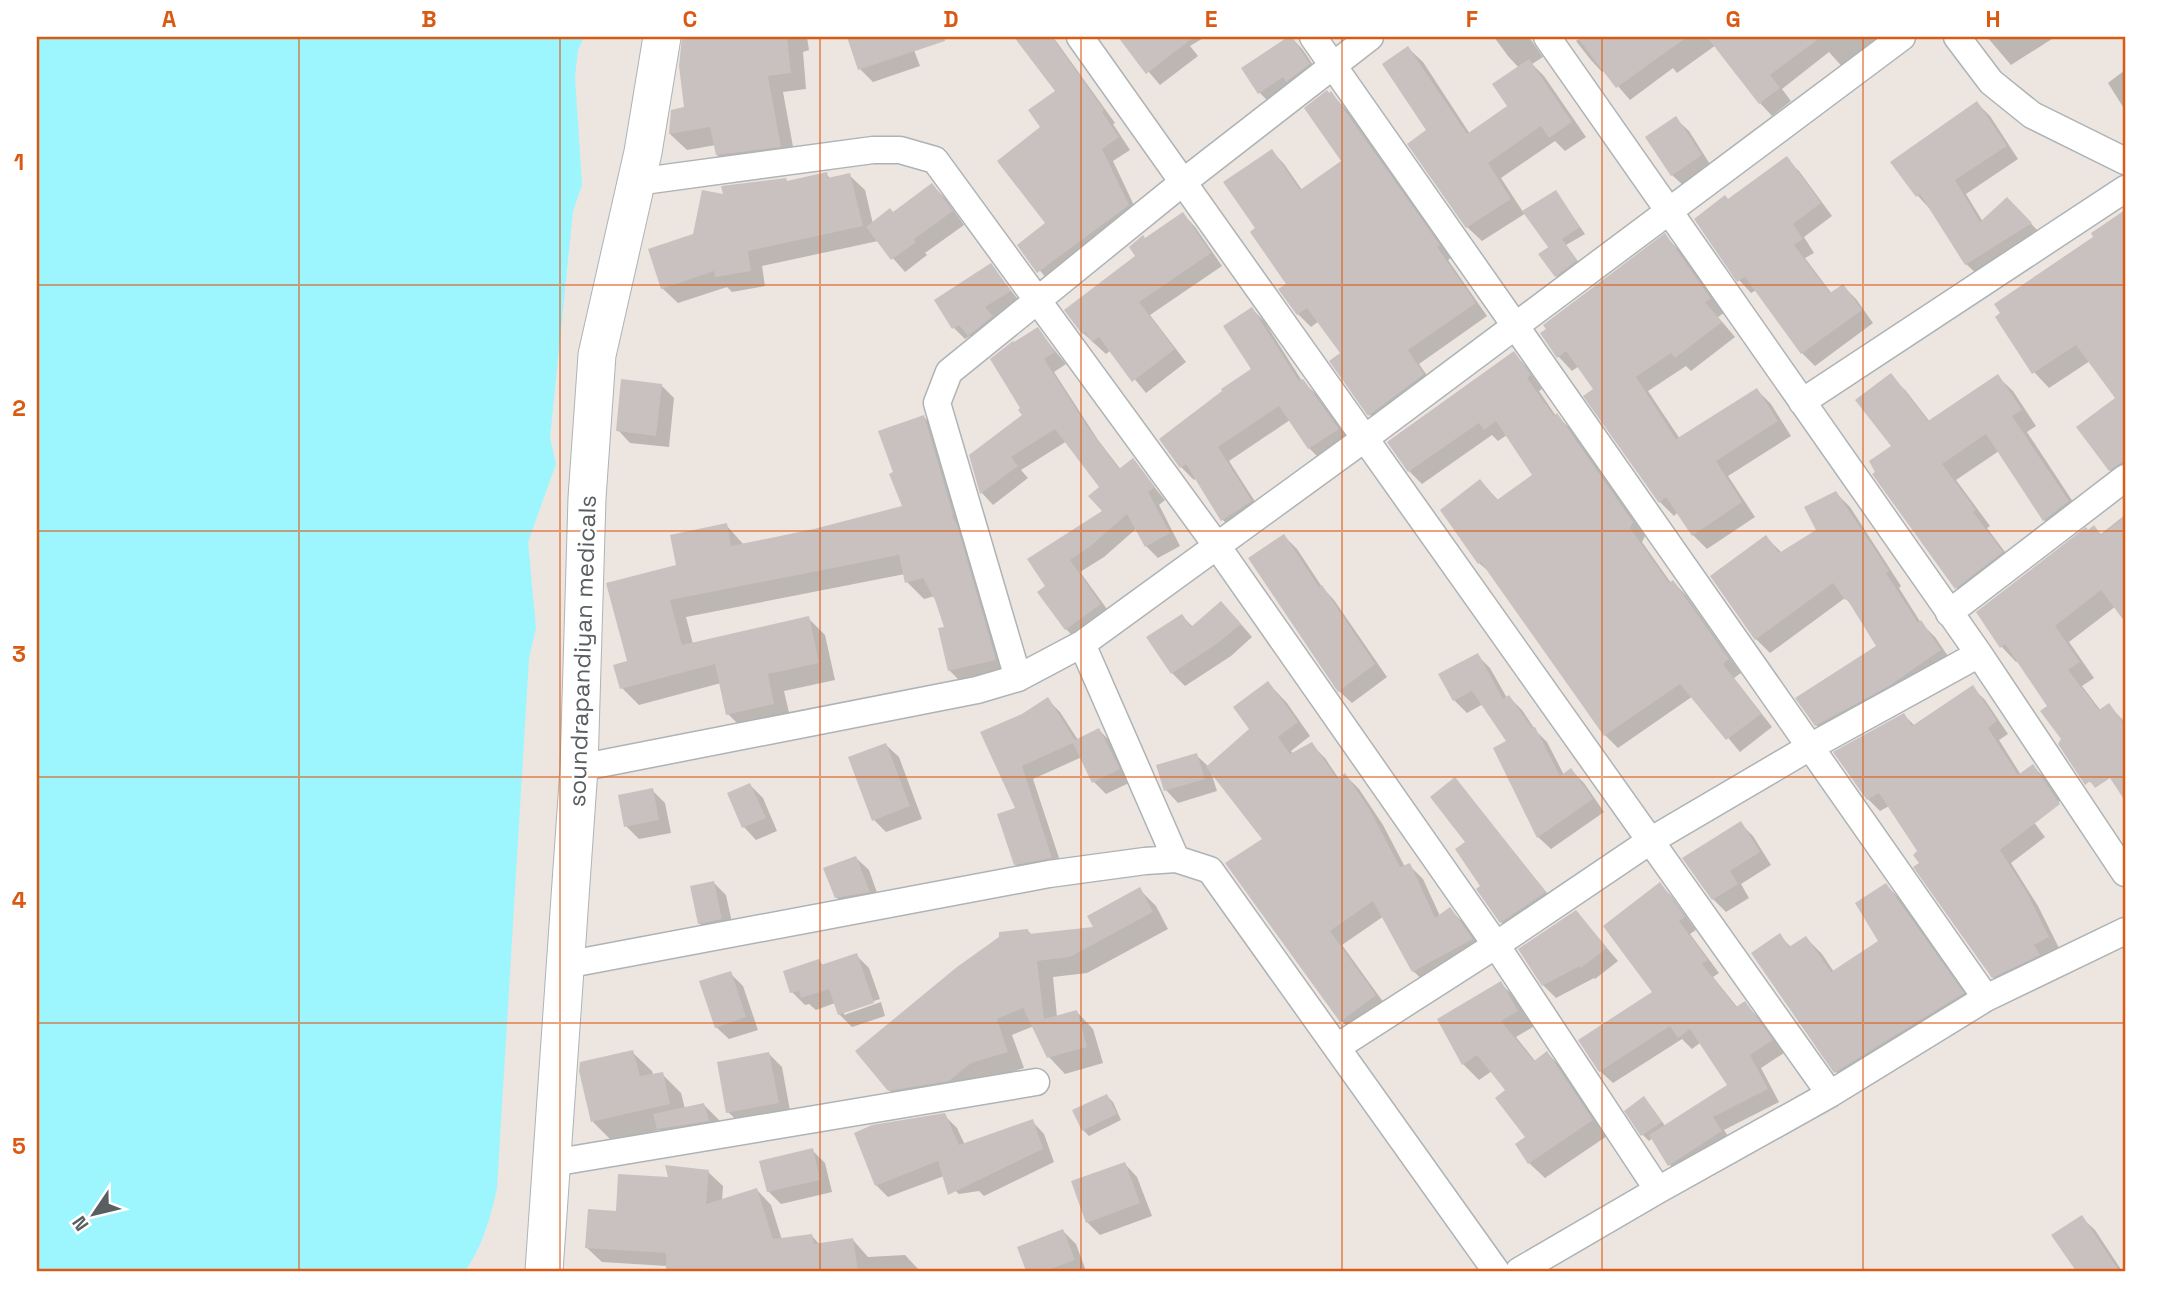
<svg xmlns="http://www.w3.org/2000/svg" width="2162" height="1308" viewBox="0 0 2162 1308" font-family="'Space Grotesk',sans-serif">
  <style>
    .water { fill: #9df6fe }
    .shadow { fill: #0003 }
    .building { fill: #c8c1bf }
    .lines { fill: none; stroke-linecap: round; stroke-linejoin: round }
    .street-casing { stroke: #aeb3b6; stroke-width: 29 }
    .secondary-casing { stroke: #adb3b6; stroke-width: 39 }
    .street { stroke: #fff; stroke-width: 26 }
    .secondary { stroke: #fff; stroke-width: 37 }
    .grid { fill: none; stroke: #da5a14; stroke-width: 2; stroke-opacity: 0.55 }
    .labels { text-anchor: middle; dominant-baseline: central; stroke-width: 5; stroke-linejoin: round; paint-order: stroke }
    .street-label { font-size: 24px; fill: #595f61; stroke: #fff }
    .neatline { fill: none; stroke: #da5a14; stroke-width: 2.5 }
    .grid-label { font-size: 23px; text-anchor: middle; font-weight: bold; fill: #da5a14 }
  </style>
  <rect width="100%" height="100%" fill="#ece5e0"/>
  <path class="water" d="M37,37H584L578,50L575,77L582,185L573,211L550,438L556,464L528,542L536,628L529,658L497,1188C491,1216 482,1248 465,1271H37Z"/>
  <path class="shadow" d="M683,37H807L809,50L803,52L806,89L783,92L796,163L734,171L717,155L716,145L687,150L670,134L686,109L680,66Z
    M849,37H909L920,66L873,82L860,69Z
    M1033,37H1052L1056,41L1115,123L1113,124L1130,150L1113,161L1140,218L1051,284L1019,245L1048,224L1058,91L1022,45Z
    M1134,37H1205L1190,46L1198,56L1160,85L1125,44Z
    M1291,37L1303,50L1321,77L1272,105L1260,93L1243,68Z
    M1494,37H1529L1543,57L1532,64L1544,76L1586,137L1565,151L1555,141L1501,178L1523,212L1556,192L1585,234L1566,245L1582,267L1562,281L1556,276L1551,248L1526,213L1482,241L1467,227L1429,131L1408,48L1423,62L1470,134L1510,107L1519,68L1508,56Z
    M1582,37H1878L1883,45L1845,70L1829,52L1782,89L1791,101L1772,116L1760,103L1716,45L1677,73L1673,68L1630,100L1604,70L1602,72L1590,59L1576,41Z
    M1987,37H2055L2011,65Z
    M2125,70V110L2108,83Z
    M1335,98L1347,110L1451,258L1448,260L1487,316L1419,364L1435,387L1382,427L1370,415L1332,361L1343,354L1319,321L1311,327L1298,314L1281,290L1289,284L1257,229L1272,151L1284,164L1302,190L1343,162Z
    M1977,103L1990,116L2018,159L1966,194L1983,222L2007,199L2043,236L1979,276L1966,264L1930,209L1918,196L1893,162Z
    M1676,119L1689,131L1713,169L1685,187L1672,175Z
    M1786,159L1799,171L1832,216L1804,237L1814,253L1805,258L1832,294L1843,286L1856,299L1873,323L1815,366L1802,353L1756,290L1751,293L1739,280L1728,201Z
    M826,174L831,179L849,175L865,190L873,224L893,214L932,185L945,198L964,225L925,253L927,255L905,272L878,241L762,266L765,286L732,292L727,287L678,303L662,288L694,236L725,197L785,179L788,182Z
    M2125,211V485L2110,470L2117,398L2090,361L2049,388L2034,372L2096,237Z
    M1183,214L1195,227L1222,266L1150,315L1186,362L1146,393L1111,350L1106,354L1083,333L1137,256L1145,239Z
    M1665,236L1679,250L1724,313L1718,317L1735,337L1691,371L1686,366L1648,391L1680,439L1757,390L1771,404L1791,436L1728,476L1755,517L1707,549L1693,535L1678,512L1674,516L1660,502L1595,389L1579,366L1572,371L1558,356Z
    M991,266L1021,303L981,347L970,336L965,339L954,328Z
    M1252,309L1264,321L1302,381L1316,394L1350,442L1322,461L1309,448L1290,420L1229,461L1263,514L1235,533L1223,520L1196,478L1194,480L1181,467L1161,440L1254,369Z
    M1037,329L1066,364L1054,372L1098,440L1121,470L1133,461L1165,500L1159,505L1180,546L1158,558L1146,546L1137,528L1104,557L1080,572L1112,616L1078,641L1066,629L1047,587L1105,512L1101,487L1067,441L1021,470L1028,478L993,505L982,493L971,456L1024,416Z
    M1513,353L1526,366L1542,389L1539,391L1556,416L1570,428L1645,536L1642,542L1671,583L1673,582L1686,595L1741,673L1734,678L1772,727L1740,752L1693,696L1618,748L1605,735L1493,575L1479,563L1480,481L1499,501L1535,476L1507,435L1498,441L1492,435L1422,484L1409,471L1389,442Z
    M1891,376L1906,391L1930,422L1997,376L2013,391L2036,426L2027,432L2083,517L2060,535L2044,520L1999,451L1956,480L1990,526L1987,528L2017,568L1972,603L1956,587L1893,447Z
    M661,385L674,398L669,447L630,443L618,430Z
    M924,417L941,434L1012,677L966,687L949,670L946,628L935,596L924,599L907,582L905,574L686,617L693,644L808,618L825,635L835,680L784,691L791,721L745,731L728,714L721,683L639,705L622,688L629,662L678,567L726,525L744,545L814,531L904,507Z
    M1836,493L1850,507L1901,586L1899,588L1921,623L1935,637L1954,665L1830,739L1816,725L1879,646L1854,607L1845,598L1770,653L1756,639L1712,577L1766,537L1782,553L1818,530Z
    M2125,515V617L2116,606L2069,642L2094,678L2082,686L2101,711L2108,705L2125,722V756L2091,783L2076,767L2049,706L2019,660L2016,662L2001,646L2088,532L2094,528L2101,534Z
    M1284,536L1297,549L1322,587L1334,600L1387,677L1352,703L1339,691Z
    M1182,616L1193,627L1234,616L1252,637L1231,656L1185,686L1172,673Z
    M1477,655L1490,668L1507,698L1509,697L1522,710L1536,731L1547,742L1564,775L1571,770L1584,783L1604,812L1551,849L1538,837L1508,742L1483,704L1467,713L1454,700Z
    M1268,683L1287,703L1310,736L1291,751L1293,754L1311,744L1325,758L1339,779L1345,775L1359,789L1383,825L1405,867L1409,865L1423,879L1440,916L1450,910L1464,923L1485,953L1427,984L1413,971L1384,916L1342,945L1389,1010L1355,1034L1342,1021L1264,839L1210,769L1217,791L1178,803L1166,790L1158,767L1196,755L1209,767L1251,729Z
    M1973,688L1985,700L2008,734L1999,740L2021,775L2033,766L2045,778L2060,801L2033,821L2045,837L2011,863L2038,906L2060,950L2005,989L1991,975L1921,864L1920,852L1889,806L1880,811L1868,799L1904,715L1915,726Z
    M1048,700L1060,712L1078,740L1099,730L1112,743L1131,782L1106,794L1094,782L1082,757L1033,779L1063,870L1028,877L1015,864L1023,715Z
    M886,745L899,757L922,819L886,832L874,820Z
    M1455,780L1556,904L1512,933L1501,922L1479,890L1482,887Z
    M750,785L763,798L777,831L756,840L744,827Z
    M652,790L665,803L671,833L639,839L626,826Z
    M1740,823L1753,836L1771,865L1741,884L1749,898L1726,912L1713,899L1684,858Z
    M856,858L869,870L881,904L849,910L836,897Z
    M714,883L726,895L734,932L712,936L699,923Z
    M1660,884L1672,897L1696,930L1690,934L1719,973L1713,977L1738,1008L1744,1003L1757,1016L1784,1053L1761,1068L1779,1102L1724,1130L1733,1144L1682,1177L1670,1165L1653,1138L1649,1141L1643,1135L1627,1111L1650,1105L1666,1127L1729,1086L1701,1042L1692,1049L1682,1039L1613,1083L1600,1071L1654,993Z
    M1886,885L1902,901L1978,1009L1851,1087L1836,1072L1780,936L1792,948L1806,938L1822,954L1834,972L1881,941Z
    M1140,890L1156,906L1168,929L1087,973L1053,977L1057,1017L1077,1012L1093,1029L1103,1063L1065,1074L1049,1057L1034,1026L1012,1035L1024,1068L906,1106L889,1090L1027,930L1032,935L1096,929Z
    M1576,912L1618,961L1595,979L1594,978L1556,998L1543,985Z
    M856,955L869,968L880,999L844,1011V1015L881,1002L885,1016L852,1027L839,1014L835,1003L816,1010L809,1004L805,1005L792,992L819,961L824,966Z
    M730,973L743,986L758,1030L729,1039L716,1027Z
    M1501,984L1517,999L1533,1027L1516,1037L1536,1062L1547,1053L1563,1069L1607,1136L1545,1178L1529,1163L1528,1137L1507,1091L1492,1071L1479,1080L1463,1064L1439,1020Z
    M632,1052L652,1071L653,1075L662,1074L681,1093L685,1109L704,1105L723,1124L678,1148L660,1130L612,1141L593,1122Z
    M769,1054L782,1067L791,1116L741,1124L728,1112Z
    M1107,1096L1113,1102L1121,1120L1089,1136L1083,1130Z
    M944,1115L957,1128L965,1145L1032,1121L1044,1134L1054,1162L984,1196L979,1191L959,1194L946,1182L944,1176L888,1197L876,1185Z
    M812,1150L825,1163L832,1192L781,1204L768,1191Z
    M1125,1164L1137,1177L1152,1216L1100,1235L1087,1222Z
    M708,1172L723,1186L722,1201L757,1190L771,1205L782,1240L812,1236L820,1245L853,1240L868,1257L905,1255L920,1271H667V1266L602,1262L587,1248L617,1213L670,1179Z
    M2081,1217L2095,1230L2122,1271H2078L2054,1235Z
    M1063,1231L1076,1244L1086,1271H1028L1019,1248Z"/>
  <path class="building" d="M682,37H787L791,73L768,76L781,147L716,155L710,127L669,134L671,110L684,107L679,66Z
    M847,37H944L945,41L858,70Z
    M1014,37H1052L1104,110L1102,112L1119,137L1102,149L1129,205L1037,273L1017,245L1045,223L997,161L1040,127L1028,110L1055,91Z
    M1118,37H1194L1146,74Z
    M1288,37H1292L1310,64L1286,82L1283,77L1258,94L1241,68Z
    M1577,37H1687L1616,88Z
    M1707,37H1821L1770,75L1780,88L1759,104Z
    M1408,46L1467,134L1507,106L1492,84L1529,59L1572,122L1549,138L1541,126L1488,163L1511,199L1466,228L1407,144L1426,130L1382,64Z
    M1327,90L1329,93L1331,91L1440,245L1437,247L1476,303L1408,350L1424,374L1368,416L1329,361L1340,353L1307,308L1297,315L1278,289L1286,284L1250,232L1255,228L1223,182L1272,149L1300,190L1341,161L1304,108Z
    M1977,101L2007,146L1955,180L1980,222L2007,197L2032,223L1965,265L1920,194L1916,197L1890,162Z
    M1676,116L1702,155L1671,176L1645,137Z
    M1787,156L1821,203L1793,224L1803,239L1794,245L1830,293L1843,284L1862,310L1801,354L1745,277L1737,282L1694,219L1725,195L1728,199Z
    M827,172L828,178L850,173L863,226L748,251L751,271L715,277L714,271L661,289L648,249L693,234L702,190L723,194L721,186L786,178L787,181Z
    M932,183L953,211L914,239L916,242L891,260L866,227L890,208L893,212Z
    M1556,190L1580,227L1562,239L1577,260L1555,277L1538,254L1550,246L1548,247L1522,211Z
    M2125,210V460L2109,471L2076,427L2115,398L2076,345L2032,374L1995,317L2000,313L1994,304L2093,237L2091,233Z
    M1183,212L1211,253L1139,302L1175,349L1132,382L1099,337L1092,342L1085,332L1082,334L1064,310L1135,256L1129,247L1143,235L1145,238Z
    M1665,233L1711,299L1705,302L1722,322L1675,358L1671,353L1636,377L1676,439L1757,388L1778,421L1716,461L1742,502L1692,536L1666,497L1659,503L1583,396L1593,389L1566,351L1557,358L1540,333L1546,329L1543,325Z
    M991,263L1011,291L985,307L993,316L968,336L959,325L952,329L934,300Z
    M1252,307L1299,381L1303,379L1339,429L1308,449L1279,406L1218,447L1252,501L1221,521L1186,464L1180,468L1159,439L1222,391L1221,389L1251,369L1223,326Z
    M1038,327L1055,352L1044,359L1087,426L1119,469L1133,458L1155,487L1148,492L1170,533L1145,547L1127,514L1092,545L1070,560L1101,604L1065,630L1037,592L1045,586L1027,559L1102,511L1088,496L1099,487L1055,429L1011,457L1018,466L980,494L969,455L1022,415L1018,410L1020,408L990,359L1013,341L1014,342Z
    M1514,351L1531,375L1527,378L1554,416L1557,413L1633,522L1630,528L1669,583L1673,580L1729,659L1723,664L1761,714L1726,740L1680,684L1604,736L1481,562L1478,564L1440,510L1480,479L1497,500L1532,475L1496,421L1484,430L1479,423L1408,472L1387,442Z
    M1891,373L1928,421L1998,374L2022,410L2012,416L2069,501L2043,521L1986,434L1942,464L1976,510L1973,512L2003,552L1955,589L1872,474L1875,472L1869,461L1891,446L1855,400Z
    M621,379L662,384L656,436L616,431Z
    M924,415L953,514L952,516L957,525L996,660L948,671L938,628L944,627L935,600L923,578L905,583L899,555L670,600L682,645L809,616L819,663L768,674L774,704L726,715L715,664L620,689L613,665L627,661L606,583L676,565L670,535L727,523L731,546L814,529L902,506L889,474L893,472L878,431Z
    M1836,491L1889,571L1886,573L1918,623L1921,620L1941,650L1889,686L1815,726L1795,698L1876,646L1847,599L1845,600L1833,583L1755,640L1710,576L1766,535L1779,553L1816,530L1804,507Z
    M2125,516V622L2101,590L2055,626L2080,662L2068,670L2099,710L2109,703L2125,725V801L2110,778L2095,788L2090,781L2085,785L2058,744L2061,739L2040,711L2047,706L2005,644L2000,648L1976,612L2086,527L2088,530L2094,525L2101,535Z
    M1284,534L1319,587L1322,585L1375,664L1338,692L1248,558Z
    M1221,601L1241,624L1218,643L1171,674L1146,637L1182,614L1191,627Z
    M1478,653L1503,699L1509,695L1532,728L1535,727L1560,776L1571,768L1593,799L1537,838L1493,748L1506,741L1472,691L1453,701L1438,674Z
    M1268,681L1298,722L1278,737L1290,754L1312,742L1337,779L1345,773L1370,810L1400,867L1410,863L1435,918L1450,907L1473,939L1412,972L1373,901L1330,931L1376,995L1340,1022L1225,863L1262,839L1206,767L1249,729L1233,707Z
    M1973,685L1997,721L1988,728L2018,775L2033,764L2060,804L2000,850L2026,891L2049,937L2034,945L2040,955L1992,978L1913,867L1919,863L1913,855L1917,851L1879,793L1867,800L1833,752L1904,713L1912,726Z
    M1048,697L1075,740L1099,728L1120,769L1092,783L1073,743L1022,766L1052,858L1014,865L997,814L1015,808L980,732L1022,714Z
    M886,743L910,806L872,821L848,757Z
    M1197,753L1205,779L1164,791L1156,765Z
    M1455,777L1546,892L1500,923L1476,889L1480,886L1455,849L1465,842L1430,797Z
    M750,783L766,818L742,828L727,793Z
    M653,788L659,820L624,827L618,795Z
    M1741,821L1760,852L1730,871L1738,884L1712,900L1682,858Z
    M856,856L870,892L835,898L823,868Z
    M714,881L722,919L698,924L690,886Z
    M1660,882L1685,917L1679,921L1708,960L1702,964L1736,1007L1745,1001L1773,1040L1750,1055L1768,1089L1713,1117L1722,1131L1668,1166L1649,1135L1727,1085L1690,1029L1678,1038L1670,1026L1599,1072L1578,1040L1652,992L1603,926Z
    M1886,883L1964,993L1834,1073L1751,953L1780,933L1789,947L1806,936L1831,972L1878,941L1855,903Z
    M1140,887L1153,912L1070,957L1037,961L1044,1019L1077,1010L1087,1047L1047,1058L1023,1008L997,1019L1008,1052L971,1063L949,1081L888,1091L855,1051L957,967L999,937V932L1028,929L1029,934L1093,927L1087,916Z
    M1576,910L1607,948L1581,968L1580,966L1542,986L1518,949Z
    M857,953L874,1003L838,1015L829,989L801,998L799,991L790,993L783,971L819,959L821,965Z
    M731,971L746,1017L715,1028L699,981Z
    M1501,981L1518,1011L1501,1021L1534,1061L1547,1051L1593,1120L1528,1164L1515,1144L1525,1137L1495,1098L1505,1090L1477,1055L1462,1065L1437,1019Z
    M633,1050L640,1076L663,1072L670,1104L591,1122L579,1071L580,1062Z
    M769,1052L779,1103L726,1113L717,1062Z
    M1107,1094L1117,1114L1082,1131L1072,1110Z
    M1644,1096L1662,1122L1641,1136L1624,1111Z
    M704,1103L709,1121L657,1129L653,1114Z
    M945,1113L959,1145L1033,1119L1043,1149L948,1195L938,1161L875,1186L854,1133L872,1125Z
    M813,1148L820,1180L767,1192L759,1161Z
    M1125,1162L1140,1203L1086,1223L1071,1181Z
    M665,1165L709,1170L706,1204L757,1188L773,1239L812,1234L814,1244L853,1238L858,1271H666V1253L585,1248L588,1209L616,1211L618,1174L668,1177Z
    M2082,1215L2119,1271H2076L2051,1235Z
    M1063,1229L1075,1260L1045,1271H1026L1017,1247Z"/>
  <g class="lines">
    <g class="street-casing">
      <path id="street" d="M1080,37L1830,1094L1986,998L2125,931
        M1313,37L1986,998
        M1547,37L1979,654L2125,873
        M1957,37L1991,82L2032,115L2125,161
        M636,182L873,150H900L935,160L1217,546L1496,945L1658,1190
        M1802,402L2125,189
        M1949,613L2125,478
        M1082,644L1176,859
        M1018,678L937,403L949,372L1182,183L1370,37
        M579,768L977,690L1018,678L1082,644L1364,439L1902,37
        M565,965L1049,874L1145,861L1176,859L1210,870L1496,1271
        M1337,1047L1496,945L1650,841L1810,747L1979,654
        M552,1163L1036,1082
        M1519,1271L1658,1190L1830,1094"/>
    </g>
    <g class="secondary-casing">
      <path id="secondary" d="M544,1271L579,768L587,498L597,355L643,152L662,37"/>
    </g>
    <use href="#street" class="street"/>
    <use href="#secondary" class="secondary"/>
  </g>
  <path class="grid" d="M299,37V1271M560,37V1271M820,37V1271M1081,37V1271M1342,37V1271M1602,37V1271M1863,37V1271M37,285H2125M37,531H2125M37,777H2125M37,1023H2125"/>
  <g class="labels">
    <g class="street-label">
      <text transform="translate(582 651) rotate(-88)">soundrapandiyan medicals</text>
    </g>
  </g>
  <rect width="2162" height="1308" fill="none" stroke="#ffffff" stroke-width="77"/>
  <g transform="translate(94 1214) rotate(235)" stroke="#ffffff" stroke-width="5" paint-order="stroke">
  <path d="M0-5L12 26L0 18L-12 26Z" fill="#595f61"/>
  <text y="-10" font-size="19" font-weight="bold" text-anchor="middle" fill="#595f61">N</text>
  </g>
  <rect x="38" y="38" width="2086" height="1232" class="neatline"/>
  <g class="grid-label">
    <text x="169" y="27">A</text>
    <text x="429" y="27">B</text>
    <text x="690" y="27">C</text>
    <text x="951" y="27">D</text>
    <text x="1211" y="27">E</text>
    <text x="1472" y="27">F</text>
    <text x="1733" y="27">G</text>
    <text x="1993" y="27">H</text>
    <text x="19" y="170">1</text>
    <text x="19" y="416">2</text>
    <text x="19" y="662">3</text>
    <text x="19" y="908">4</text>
    <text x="19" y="1154">5</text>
  </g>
</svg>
